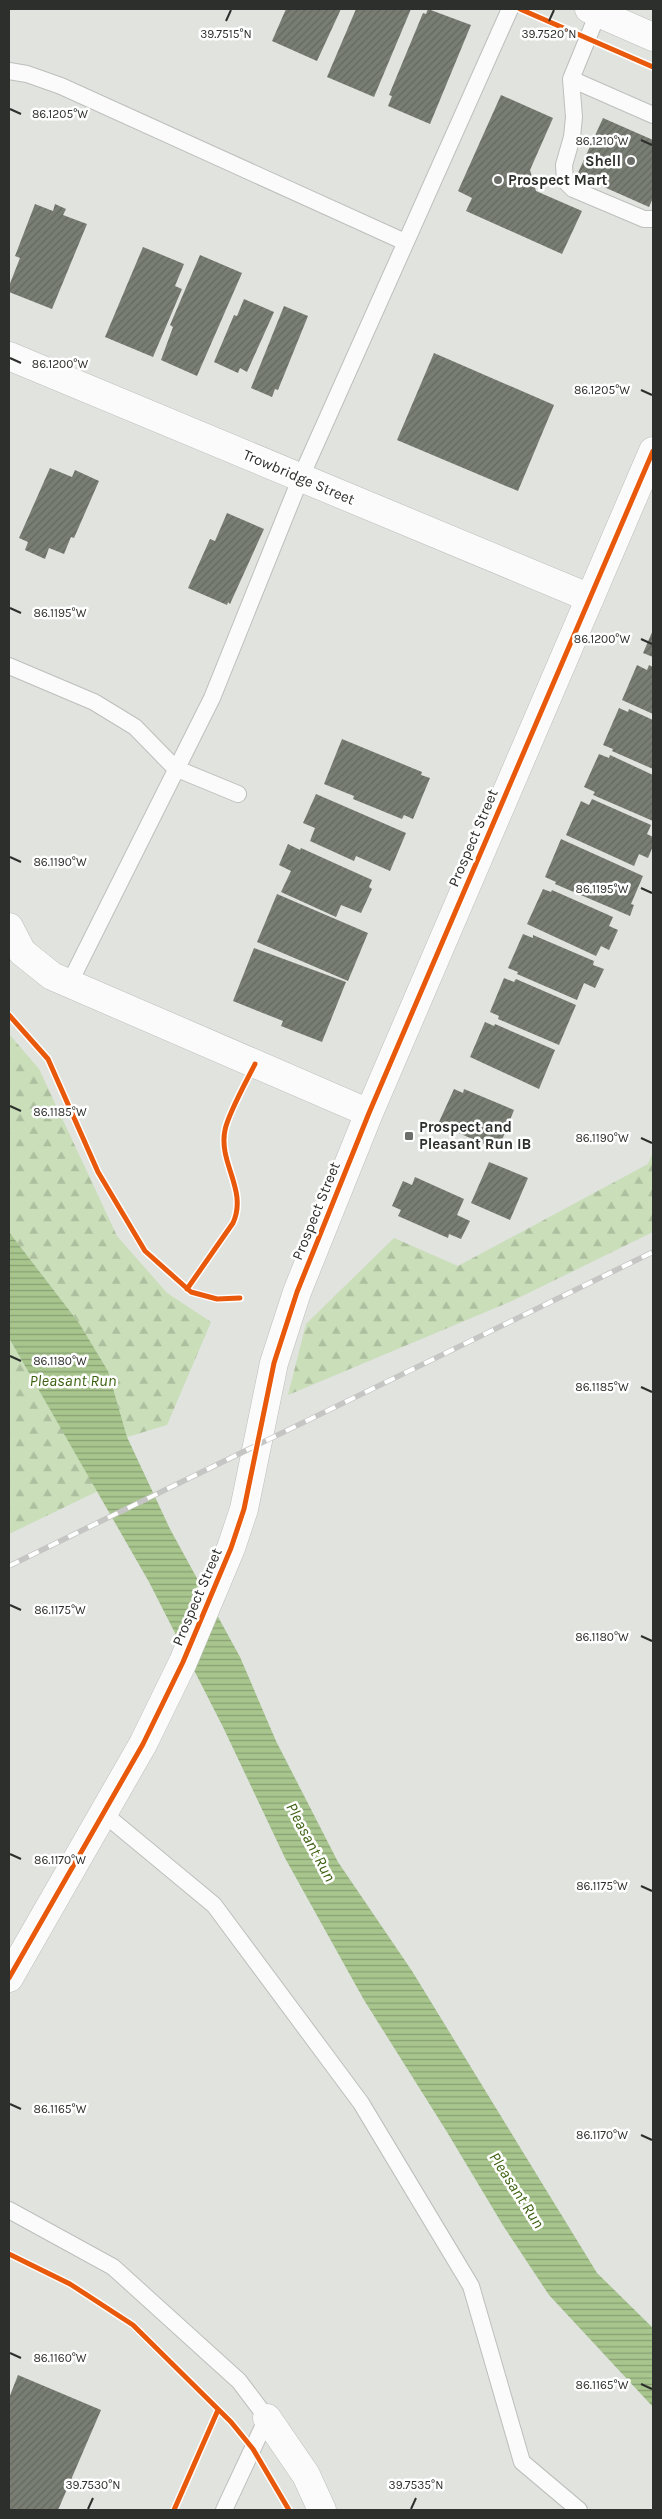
<svg xmlns="http://www.w3.org/2000/svg" width="662" height="2519" viewBox="0 0 662 2519" font-family="Karla,sans-serif">
  <style>
    .forest { fill: url(#forest-firs) }
    .water { fill: url(#water-rules) }
    .building { fill: url(#building-hatch) }
    .lines { fill: none; stroke-linecap: round; stroke-linejoin: round }
    .lane-casing { stroke: #bdbfbc; stroke-width: 18 }
    .street-casing { stroke: #bdbfbc; stroke-width: 29 }
    .secondary-casing { stroke: #bdbfbc; stroke-width: 29 }
    .lane { stroke: #fafbfa; stroke-width: 16 }
    .street { stroke: #fafbfa; stroke-width: 28 }
    .secondary { stroke: #fafbfa; stroke-width: 28 }
    .rail-casing { stroke: #c5c5c4; stroke-width: 5.5 }
    .rail { stroke: #fff; stroke-width: 4; stroke-dasharray: 11; stroke-linecap: butt }
    .cycleway-casing { stroke: #fff; stroke-width: 8 }
    .cycleway { stroke: #e8590c; stroke-width: 5 }
    .ticks { fill: none; stroke: #2d2f2c; stroke-width: 2 }
    .poi-dot { fill: #6c6e6a; stroke: #fff; stroke-width: 2 }
    .labels { text-anchor: middle; dominant-baseline: central; stroke-width: 5; stroke-linejoin: round; paint-order: stroke }
    .poi-label { font-size: 15px; font-weight: bold; fill: #2d2f2c; stroke: #fff; text-anchor: start }
    .street-label { font-size: 15px; fill: #2d2f2c; stroke: #fff }
    .water-label { font-size: 16px; font-style: italic; fill: #3c610f; stroke: #fff }
    .ticks-label { font-size: 12px; text-anchor: middle; fill: #2d2f2c; stroke: #fff; stroke-width: 5; stroke-linejoin: round; paint-order: stroke }
  </style>
  <defs>
    <pattern id="forest-firs" width="22" height="20" patternUnits="userSpaceOnUse" patternTransform="scale(1.25)"><rect width="22" height="20" fill="#c9deb9"/><path d="M5 1l3.5 6h-7zM16 11l3.5 6h-7z" fill="#adbf9f"/></pattern>
    <pattern id="water-rules" width="6" height="5" patternUnits="userSpaceOnUse" patternTransform="scale(1.25)"><rect width="6" height="5" fill="#a7c58d"/><path d="M0 2.5h6" fill="none" stroke="#88a073"/></pattern>
    <pattern id="building-hatch" width="6" height="6" patternUnits="userSpaceOnUse" patternTransform="scale(1.25)"><rect width="6" height="6" fill="#797e74"/><path d="M-1 1l2-2M0 6l6-6M5 7l2-2" fill="none" stroke="#64685f"/></pattern>
  </defs>
  <rect width="100%" height="100%" fill="#e0e3de"/>
  <path class="forest" d="M9,1034L39,1069L117,1236L167,1293L211,1322L167,1425L127,1437L108,1371L79,1323L9,1232Z
    M653,1152V1232L512,1301L288,1395L306,1324L394,1238L458,1266L648,1164Z
    M9,1338L98,1491L9,1534Z"/>
  <path class="water" d="M9,1232L79,1323L108,1371L127,1437L170,1529L240,1657L276,1741L338,1862L412,1971L597,2273L653,2328V2407L549,2295L504,2227L447,2132L364,2000L285,1858L223,1727L149,1582L9,1338Z"/>
  <path class="building" d="M286,9H341L317,61L272,41Z
    M356,9H411L374,97L327,77Z
    M428,9L471,25L430,124L388,106L392,96L389,95L423,13L426,14Z
    M501,95L553,118L530,170L536,191L582,211L562,254L466,211L472,198L458,191Z
    M603,118L653,140V198L649,207L577,175Z
    M35,204L53,211L55,204L66,209L63,215L87,224L52,309L9,292V286L20,258L15,256Z
    M143,247L184,264L175,286L182,289L153,357L105,337Z
    M200,255L242,273L197,376L161,360L173,327L170,325Z
    M244,299L274,312L247,372L240,368L238,373L214,362L234,315L237,316Z
    M284,306L308,316L278,390L275,389L272,397L251,388Z
    M434,353L554,405L518,491L397,440Z
    M50,468L72,477L75,470L99,481L74,538L71,537L64,554L49,548L45,559L25,550L28,542L19,538Z
    M227,513L264,529L230,604L228,602L227,605L188,588L210,539L215,541Z
    M653,630V657L643,653Z
    M637,665L647,670L649,665L653,667V714L622,700Z
    M619,708L628,712L629,709L653,720V769L612,751L613,749L603,745Z
    M342,739L422,772L421,775L430,778L413,819L404,815L402,819L353,799L354,796L324,784Z
    M599,754L609,758L610,755L653,775V821L593,795L595,792L584,787Z
    M316,794L406,833L390,871L356,856L354,861L310,841L315,828L303,823Z
    M592,799L651,825L647,834L653,837V846L648,858L639,854L634,866L566,835L581,801L589,805Z
    M561,839L643,876L631,904L634,905L630,916L555,884L556,882L545,877Z
    M288,844L300,850L301,848L372,880L369,887L372,889L361,913L341,905L336,917L281,892L291,871L279,865Z
    M543,889L551,892L552,890L613,917L609,926L618,930L609,950L601,946L596,956L527,924Z
    M277,894L368,933L348,981L257,942Z
    M523,934L533,938V935L594,961L593,965L604,969L595,988L584,983L577,1000L517,974L518,972L508,968Z
    M254,948L346,982L322,1042L281,1026L283,1021L233,1001Z
    M504,978L514,982L516,979L576,1005L559,1045L498,1019L499,1016L490,1012Z
    M485,1022L494,1026L495,1024L555,1050L539,1089L470,1057Z
    M454,1089L463,1093L464,1089L514,1110L498,1150L447,1128L448,1126L439,1122Z
    M489,1162L528,1178L510,1220L471,1203Z
    M415,1177L464,1199L457,1215L470,1221L461,1239L449,1234L448,1238L398,1216L401,1210L392,1206L403,1181L412,1185Z
    M18,2375L101,2410L58,2510H9V2398Z"/>
  <g class="lines">
    <g class="lane-casing">
      <path id="lane" d="M598,13L571,79L574,117L572,137L564,165L565,181L573,189L644,219H653
        M9,71L27,74L61,86L405,242
        M571,79L653,115
        M9,666L94,702L135,727L175,768L238,794
        M69,984L212,698L301,477L510,9
        M103,1813L214,1905L361,2103L471,2286L522,2462L579,2510
        M9,2210L113,2267L239,2381L267,2418L224,2510"/>
    </g>
    <g class="street-casing">
      <path id="street" d="M9,356L590,598
        M267,2418L306,2475L322,2510"/>
    </g>
    <g class="secondary-casing">
      <path id="secondary" d="M589,9L653,37
        M9,927L22,952L52,976L369,1113
        M9,1978L143,1744L183,1662L231,1548L244,1509L274,1363L297,1292L369,1113L653,451"/>
    </g>
    <use href="#lane" class="lane"/>
    <use href="#street" class="street"/>
    <use href="#secondary" class="secondary"/>
    <g class="rail-casing">
      <path id="rail" d="M9,1566L653,1252"/>
    </g>
    <use href="#rail" class="rail"/>
    <g class="cycleway-casing">
      <path id="cycleway" d="M520,9L653,67
        M9,1015L48,1059L98,1172L145,1251L191,1292L217,1299L240,1298
        M187,1289L233,1223C248,1190 218,1163 225,1130C228,1114 247,1080 255,1064
        M9,1978L143,1744L183,1662L231,1548L244,1509L274,1363L297,1292L369,1113L653,451
        M9,2254L70,2284L133,2325L231,2422L253,2449L289,2510
        M174,2510L218,2410"/>
    </g>
    <use href="#cycleway" class="cycleway"/>
  </g>
  <path class="ticks" d="M226,21L231,10M549,21L554,10M10,109L21,114M641,140L652,145M10,358L21,363M641,390L652,395M10,608L21,613M641,639L652,644M10,857L21,862M641,888L652,893M10,1106L21,1111M641,1138L652,1143M10,1356L21,1361M641,1387L652,1392M10,1605L21,1610M641,1636L652,1641M10,1854L21,1859M641,1886L652,1891M10,2104L21,2109M641,2135L652,2140M10,2353L21,2358M641,2384L652,2389M88,2509L93,2498M411,2509L416,2498"/>
  <g class="poi-dot">
    <circle cx="631" cy="161" r="5"/>
    <circle cx="498" cy="180" r="5"/>
    <rect x="404" y="1131" width="10" height="10" rx="2.5"/>
  </g>
  <g class="labels">
    <g class="poi-label">
      <text x="621" y="161" text-anchor="end">Shell</text>
      <text x="508" y="180">Prospect Mart</text>
      <text x="419" y="1127">Prospect and<tspan x="419" dy="17">Pleasant Run IB</tspan></text>
    </g>
    <g class="street-label">
      <text transform="translate(299 477) rotate(23)">Trowbridge Street</text>
      <text transform="translate(473 838) rotate(-67)">Prospect Street</text>
      <text transform="translate(316 1211) rotate(-68)">Prospect Street</text>
      <text transform="translate(197 1597) rotate(-67)">Prospect Street</text>
    </g>
    <g class="water-label">
      <text x="73" y="1380">Pleasant Run</text>
      <text transform="translate(311 1842) rotate(62)">Pleasant Run</text>
      <text transform="translate(517 2190) rotate(57)">Pleasant Run</text>
    </g>
  </g>
  <g class="ticks-label">
    <text x="226" y="38">39.7515°N</text>
    <text x="549" y="38">39.7520°N</text>
    <text x="60" y="118">86.1205°W</text>
    <text x="602" y="145">86.1210°W</text>
    <text x="60" y="368">86.1200°W</text>
    <text x="602" y="394">86.1205°W</text>
    <text x="60" y="617">86.1195°W</text>
    <text x="602" y="643">86.1200°W</text>
    <text x="60" y="866">86.1190°W</text>
    <text x="602" y="893">86.1195°W</text>
    <text x="60" y="1116">86.1185°W</text>
    <text x="602" y="1142">86.1190°W</text>
    <text x="60" y="1365">86.1180°W</text>
    <text x="602" y="1391">86.1185°W</text>
    <text x="60" y="1614">86.1175°W</text>
    <text x="602" y="1641">86.1180°W</text>
    <text x="60" y="1864">86.1170°W</text>
    <text x="602" y="1890">86.1175°W</text>
    <text x="60" y="2113">86.1165°W</text>
    <text x="602" y="2139">86.1170°W</text>
    <text x="60" y="2362">86.1160°W</text>
    <text x="602" y="2389">86.1165°W</text>
    <text x="93" y="2489">39.7530°N</text>
    <text x="416" y="2489">39.7535°N</text>
  </g>
  <rect width="662" height="2519" fill="none" stroke="#2d2f2c" stroke-width="20"/>
</svg>
